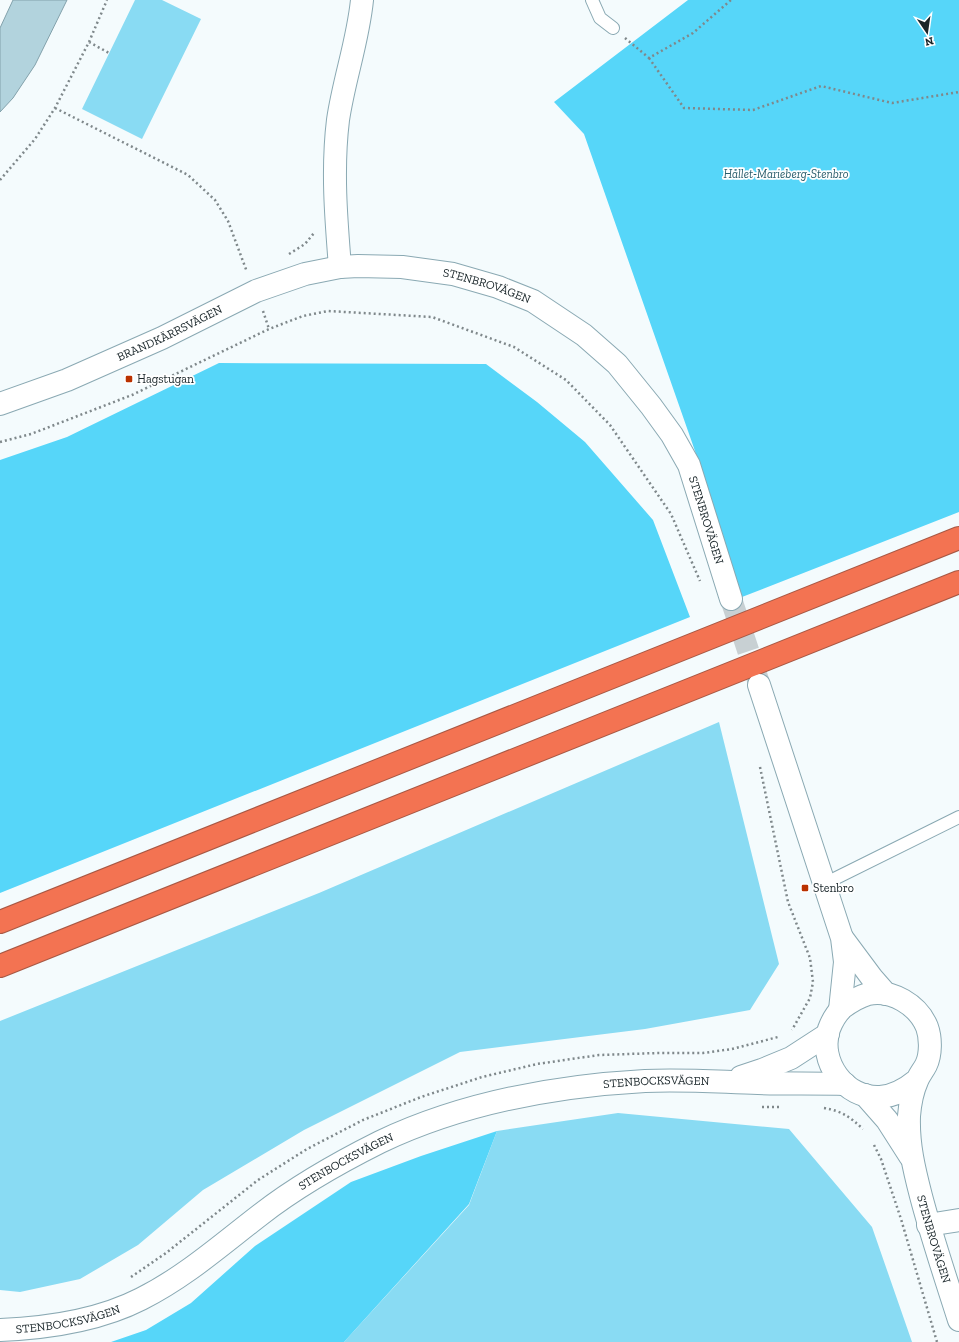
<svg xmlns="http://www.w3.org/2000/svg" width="959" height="1342" viewBox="0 0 959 1342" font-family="'Zilla Slab',serif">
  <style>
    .green { fill: #89dbf3 }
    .forest { fill: #56d6f9 }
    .building { fill: #b2d3dd; stroke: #82a1ab }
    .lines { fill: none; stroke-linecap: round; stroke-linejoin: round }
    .tertiary-tunnel { stroke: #c8d0d3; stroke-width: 22; stroke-dasharray: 22 11; stroke-linecap: butt }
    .service-casing { stroke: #8aa9b3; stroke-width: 14 }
    .minor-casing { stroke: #8aa9b3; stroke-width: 24 }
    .tertiary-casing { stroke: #8aa9b3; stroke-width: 24 }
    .motorway-casing { stroke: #a75844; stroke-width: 24 }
    .path { stroke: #7f888b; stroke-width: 2.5; stroke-dasharray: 2 3; stroke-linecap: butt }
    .service { stroke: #fff; stroke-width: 12 }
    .minor { stroke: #fff; stroke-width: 22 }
    .tertiary { stroke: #fff; stroke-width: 22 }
    .motorway { stroke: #f37352; stroke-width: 22 }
    .poi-dot { fill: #ba3100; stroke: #fff; stroke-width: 1.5 }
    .labels { text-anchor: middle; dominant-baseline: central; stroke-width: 3.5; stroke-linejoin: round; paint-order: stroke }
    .park-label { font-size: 12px; font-style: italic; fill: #295d6c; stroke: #fff }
    .street-label { font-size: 12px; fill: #192529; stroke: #fff }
    .poi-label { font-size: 12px; fill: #192529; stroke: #fff; text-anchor: start }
  </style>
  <rect width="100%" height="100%" fill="#f4fbfd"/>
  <path class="green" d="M135,0H162L201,19L142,139L82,109Z
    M719,722L779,964L750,1010L645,1029L460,1052L304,1130L203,1190L138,1245L80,1279L20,1292L0,1290V1021L319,893Z
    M618,1113L789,1129L872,1227L912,1342H344L469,1205L497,1131Z"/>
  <path class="forest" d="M688,0H959V512L742,597L695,451L584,134L554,102Z
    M219,363L486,364L537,402L585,442L653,520L690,617L0,893V460L67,437Z
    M497,1131L469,1204L344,1342H111L146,1330L191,1303L255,1246L351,1182L421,1156Z"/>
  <path class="building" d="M13,0H67L35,65L13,98L0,112V28Z"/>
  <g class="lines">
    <path class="tertiary-tunnel" d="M731,599L759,683"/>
    <g class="service-casing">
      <path id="service" d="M592,0L600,18L613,28
        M824,884L959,817"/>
    </g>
    <g class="minor-casing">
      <path id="minor" d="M928,1225L959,1220"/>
    </g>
    <g class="tertiary-casing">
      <g id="tertiary">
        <path d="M340,267C336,218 332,169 338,120C344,79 358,41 362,0"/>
        <path id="s1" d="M0,404L67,380L162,338L256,291L305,274L340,267L358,266L402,267L453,274L498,287L533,301L584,335L617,364L651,406L672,435L689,465L731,599"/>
        <path d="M759,685L842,938L845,962L840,1010"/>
        <path d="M843,939L872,978L886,994"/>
        <path d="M741,1077L762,1070L791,1058L828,1034"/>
        <path id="s2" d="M917,1080C906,1089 895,1096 880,1097C845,1099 818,1061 829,1029C832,1021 836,1014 842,1008C850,1002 858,997 868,994C892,989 918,1005 927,1027C931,1038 931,1055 926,1065C923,1071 919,1075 917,1081C912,1092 910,1104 909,1116C908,1144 914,1169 921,1196C932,1238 946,1279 959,1320"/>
        <path d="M865,1095L887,1120L910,1156"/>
        <path id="s3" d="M0,1330C48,1328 98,1321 141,1299C185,1277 221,1245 260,1215C297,1186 338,1163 380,1142C462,1103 554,1086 645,1081C682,1079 721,1082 758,1083C787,1084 816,1083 845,1084"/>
      </g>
    </g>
    <g class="motorway-casing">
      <path id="motorway" d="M0,922L959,538
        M0,966L959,582"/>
    </g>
    <path class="path" d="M625,38L649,58L693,33L731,0
      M89,42L109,53
      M649,58L684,108L753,110L821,86L892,103L959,92
      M55,108L188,175L215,200L228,221L247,272
      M0,180L35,139L55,108L89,42L107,0
      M289,254L305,244L314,233
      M263,311L269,329
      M0,442L31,434L132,395L269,329L303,316L328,311L432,317L514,347L566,380L610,425L671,514L700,581
      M760,767L788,902L810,958L813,982L810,998L792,1030
      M762,1107H779
      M824,1108C842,1111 850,1117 863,1129
      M874,1145L881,1159L901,1219L937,1342
      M131,1277L166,1253L258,1180L307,1149L363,1120L421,1097L482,1077L537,1064L599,1055L658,1053H703L732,1049L778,1037"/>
    <use href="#service" class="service"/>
    <use href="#minor" class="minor"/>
    <use href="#tertiary" class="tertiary"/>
    <use href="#motorway" class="motorway"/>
  </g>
  <g class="poi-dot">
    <rect x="125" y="375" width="8" height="8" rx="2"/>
    <rect x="801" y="884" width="8" height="8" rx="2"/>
  </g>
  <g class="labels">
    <g class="park-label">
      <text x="786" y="174">Hållet-Marieberg-Stenbro</text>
    </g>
    <g class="street-label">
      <text stroke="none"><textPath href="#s1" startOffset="517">STENBROVÄGEN</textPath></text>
      <text stroke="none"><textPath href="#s1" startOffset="184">BRANDKÄRRSVÄGEN</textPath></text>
      <text stroke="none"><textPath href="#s1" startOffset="853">STENBROVÄGEN</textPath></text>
      <text stroke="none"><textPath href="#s3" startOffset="717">STENBOCKSVÄGEN</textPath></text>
      <text stroke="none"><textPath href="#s3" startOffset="393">STENBOCKSVÄGEN</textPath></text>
      <text stroke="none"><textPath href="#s2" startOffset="487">STENBROVÄGEN</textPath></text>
      <text stroke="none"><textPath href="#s3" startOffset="69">STENBOCKSVÄGEN</textPath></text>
    </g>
    <g class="poi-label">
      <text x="137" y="379">Hagstugan</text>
      <text x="813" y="888">Stenbro</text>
    </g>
  </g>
  <g transform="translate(927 32) rotate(167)" stroke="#ffffff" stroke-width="3" paint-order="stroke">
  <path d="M0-3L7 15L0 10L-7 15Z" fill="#192529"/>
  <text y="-6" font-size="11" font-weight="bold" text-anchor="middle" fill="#192529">N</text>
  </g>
</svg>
